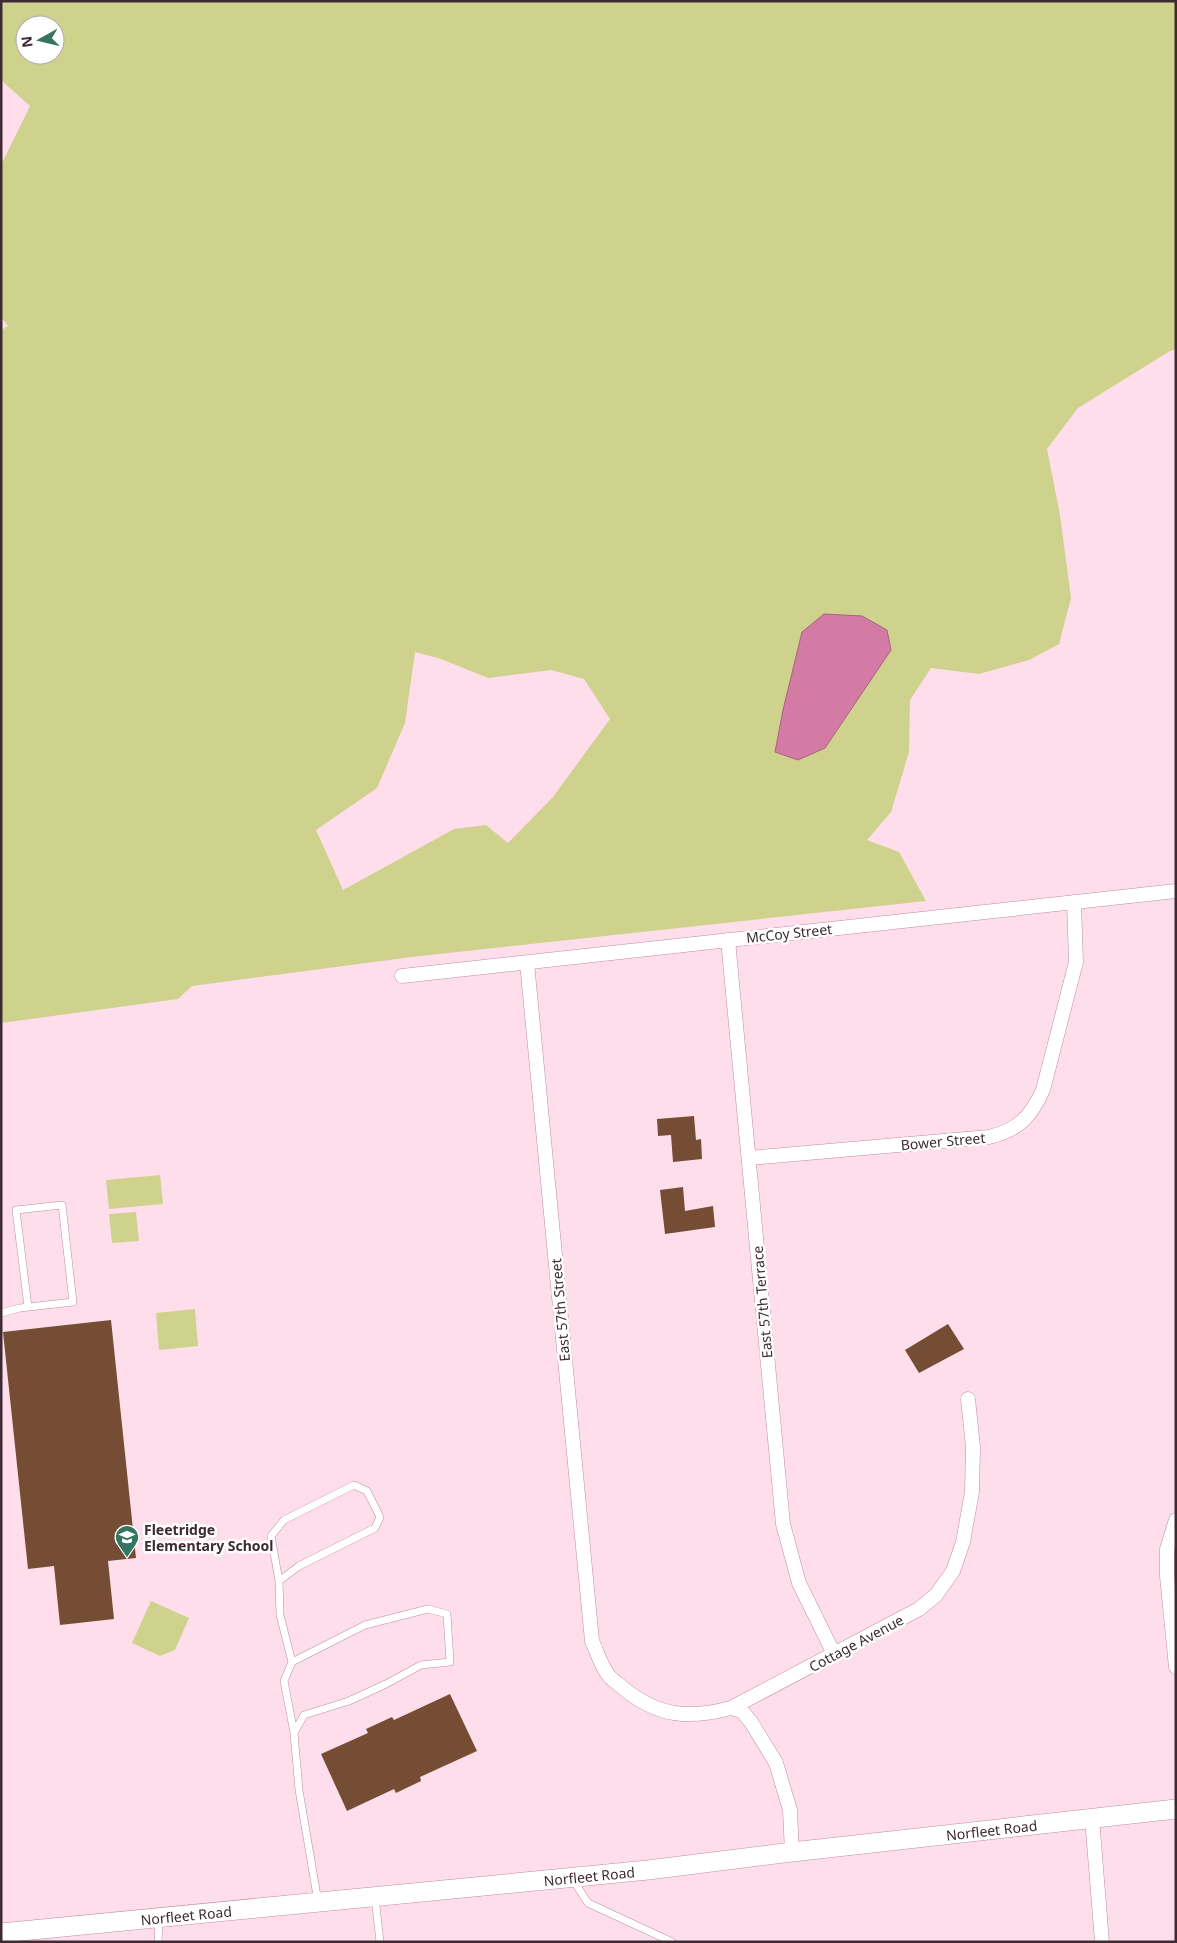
<svg xmlns="http://www.w3.org/2000/svg" width="1177" height="1943" viewBox="0 0 1177 1943" font-family="'Noto Sans',sans-serif">
  <style>
    .green { fill: #ced28c; fill-rule: evenodd }
    .water { fill: #d47ba5; stroke: #a76383 }
    .building { fill: #754c34 }
    .lines { fill: none; stroke-linecap: round; stroke-linejoin: round }
    .lane-casing { stroke: #bf8da3; stroke-width: 8 }
    .street-casing { stroke: #bf8da3; stroke-width: 15 }
    .secondary-casing { stroke: #bf8da3; stroke-width: 20 }
    .lane { stroke: #fff; stroke-width: 7 }
    .street { stroke: #fff; stroke-width: 14 }
    .secondary { stroke: #fff; stroke-width: 19 }
    .labels { text-anchor: middle; dominant-baseline: central; stroke-width: 5; stroke-linejoin: round; paint-order: stroke }
    .street-label { font-size: 14px; fill: #3e2a33; stroke: #fff }
    .poi-label { font-size: 14px; font-weight: bold; fill: #3e2a33; stroke: #fff; text-anchor: start }
  </style>
  <rect width="100%" height="100%" fill="#ffdeec"/>
  <path class="green" d="M1,1H1176V349L1170,351L1078,408L1047,449L1060,515L1071,598L1059,644L1029,660L979,674L931,668L910,700L909,752L891,812L867,840L899,852L926,901L412,957L192,986L178,999L1,1023V330L8,326L1,317V165L30,106L1,80ZM25,25H55V55H25ZM415,652L441,659L488,678L551,670L584,679L610,719L553,797L508,843L486,825L454,829L343,890L316,830L377,788L405,723Z
    M160,1175L163,1204L109,1209L106,1180Z
    M136,1212L139,1241L112,1243L109,1214Z
    M195,1309L198,1346L159,1350L156,1313Z
    M151,1601L189,1618L175,1650L160,1656L132,1643Z"/>
  <path class="water" d="M824,614L862,616L887,630L891,650L825,748L798,760L775,752L783,710L802,632Z"/>
  <path class="building" d="M694,1116L696,1140L701,1139L702,1159L673,1162L671,1135L658,1136L657,1119Z
    M683,1187L685,1211L713,1206L715,1227L665,1234L660,1190Z
    M111,1320L136,1558L108,1561L114,1619L60,1625L54,1566L28,1569L3,1332Z
    M948,1324L964,1349L919,1373L905,1350Z
    M450,1694L477,1751L420,1777L421,1781L396,1793L394,1789L347,1811L321,1754L368,1733L366,1729L392,1717L394,1720Z"/>
  <g class="lines">
    <g class="lane-casing">
      <path id="lane" d="M1,1313L20,1308L73,1302L62,1205L16,1210L28,1307
        M279,1581L271,1536L284,1520L354,1485L367,1491L380,1517L375,1528L299,1566L279,1581L280,1615L292,1662
        M294,1733L284,1681L292,1662L365,1625L428,1609L447,1614L450,1662L421,1665L386,1684L349,1701L304,1715L294,1733L299,1790L318,1902
        M573,1880L588,1903L672,1942
        M375,1897L380,1942
        M158,1942L159,1920"/>
    </g>
    <g class="street-casing">
      <path id="street" d="M728,940L783,1524L799,1583L834,1654
        M527,963L592,1641C597,1652 601,1666 609,1676C612,1680 619,1684 623,1688C658,1717 689,1719 731,1708L919,1609L936,1595L953,1571L963,1542L972,1492L973,1447L968,1399
        M402,976L1176,891
        M749,1158L989,1137C1018,1130 1031,1117 1043,1090L1076,962L1074,902
        M1176,1520L1167,1549V1576L1176,1667
        M731,1708L742,1711L751,1722L776,1763L790,1810L792,1852
        M1092,1818L1102,1942"/>
    </g>
    <g class="secondary-casing">
      <g id="secondary">
        <path id="s1" d="M1,1933L648,1870L792,1852L1176,1809"/>
      </g>
    </g>
    <use href="#lane" class="lane"/>
    <use href="#street" class="street"/>
    <use href="#secondary" class="secondary"/>
  </g>
  <defs>
    <g id="school-pin" transform="scale(1.25)"><path d="M0 17L-7.5 6A9.5 9.5 0 1 1 7.5 6Z" fill="#367562" stroke="#fff"/><path d="M0-5L7-2L0 1L-7-2ZM-4 1L0 2.5L4 1V4Q0 6-4 4Z" fill="#fff"/></g>
  </defs>
  <g fill-rule="evenodd">
    <use href="#school-pin" x="127" y="1537"/>
  </g>
  <g class="labels">
    <g class="street-label">
      <text transform="translate(789 933) rotate(-6)">McCoy Street</text>
      <text transform="translate(943 1141) rotate(-5)">Bower Street</text>
      <text transform="translate(762 1302) rotate(-95)">East 57th Terrace</text>
      <text transform="translate(560 1310) rotate(-95)">East 57th Street</text>
      <text transform="translate(856 1643) rotate(-28)">Cottage Avenue</text>
      <text stroke="none"><textPath href="#s1" startOffset="996">Norfleet Road</textPath></text>
      <text stroke="none"><textPath href="#s1" startOffset="591">Norfleet Road</textPath></text>
      <text stroke="none"><textPath href="#s1" startOffset="186">Norfleet Road</textPath></text>
    </g>
    <g class="poi-label">
      <text x="144" y="1529">Fleetridge<tspan x="144" dy="16">Elementary School</tspan></text>
    </g>
  </g>
  <rect width="1177" height="1943" fill="none" stroke="#3e2a33" stroke-width="5"/>
  <g transform="translate(40 40) rotate(262)"><circle r="24" fill="#ffffff" stroke="#b2aaad"/>
  <path d="M0-4L9 19L0 12L-9 19Z" fill="#367562"/>
  <text y="-8" font-size="14" font-weight="bold" text-anchor="middle" fill="#3e2a33">N</text>
  </g>
</svg>
